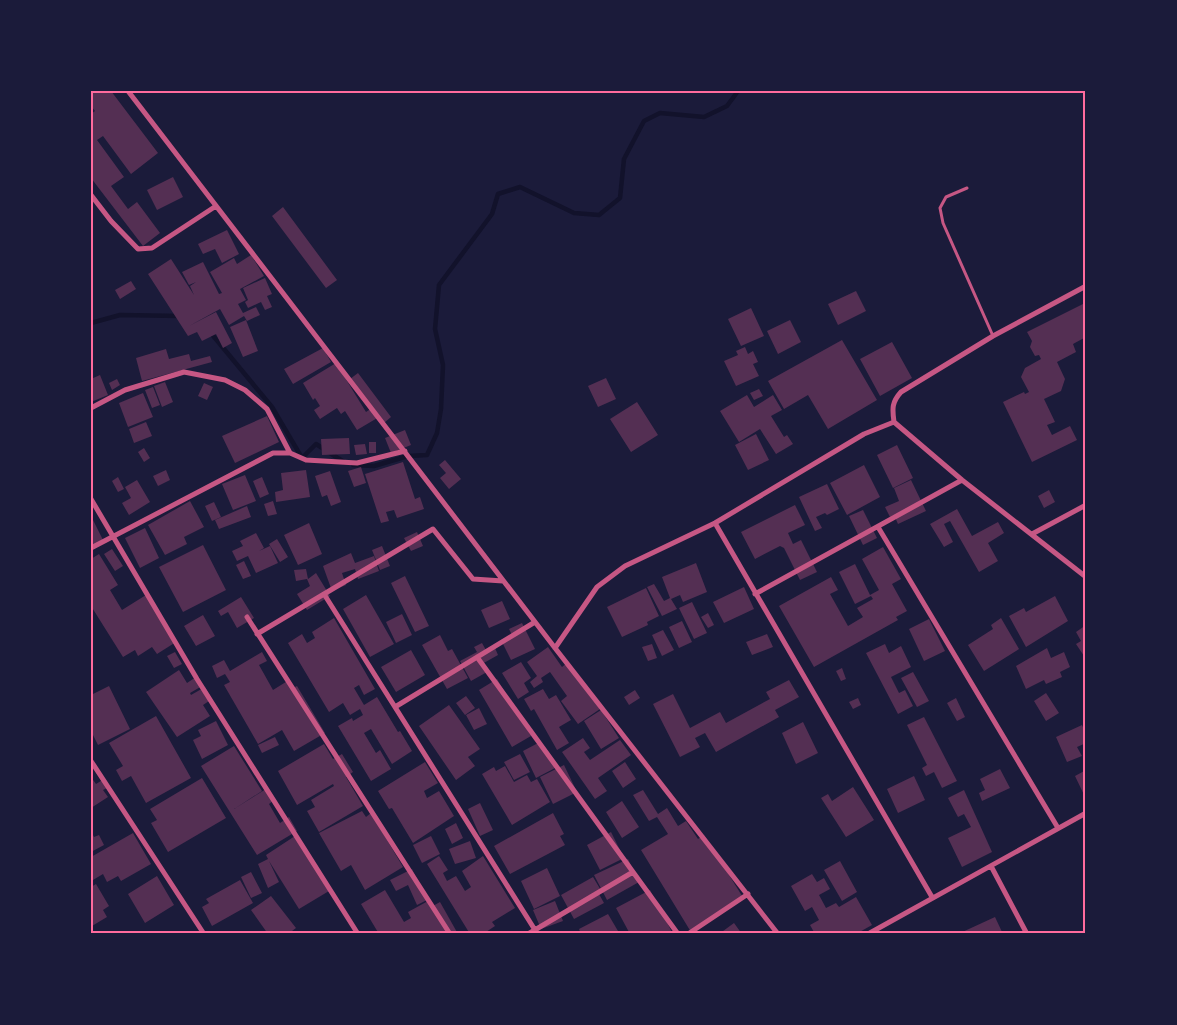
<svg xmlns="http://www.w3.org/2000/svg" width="1177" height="1025" viewBox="0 0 1177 1025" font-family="'Public Sans',sans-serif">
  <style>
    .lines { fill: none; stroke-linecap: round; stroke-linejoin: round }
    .stream { stroke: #12122b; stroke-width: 4.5 }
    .building { fill: #542f53 }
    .service { stroke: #c65784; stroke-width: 3 }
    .minor { stroke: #c65784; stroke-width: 5 }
    .neatline { fill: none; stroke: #ff6b9d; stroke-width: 2 }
  </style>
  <rect width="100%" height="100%" fill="#1b1b3a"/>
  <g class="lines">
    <path class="stream" d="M91,323L120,315L181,316
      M210,332L272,407L302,458L316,444L344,462
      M353,465L374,466L408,456L427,455L437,433L441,409L443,365L435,329L439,285L492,214L498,194L520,187L574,213L599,215L620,198L624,159L644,121L660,113L704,117L727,106L738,91"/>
  </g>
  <path class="building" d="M91,91H111L158,153L131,174L103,136L97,140L124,177L111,186L128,209L137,202L160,233L143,246L91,178V114L95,111L91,106Z
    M173,177L183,197L157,210L147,190Z
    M283,207L337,280L326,288L272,216Z
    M227,230L239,254L222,263L215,249L203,254L198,244Z
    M251,255L264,276L240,289L246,300L238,304L243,313L256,307L260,315L247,321L244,316L229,325L220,309L189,326L216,312L232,343L223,348L216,334L202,341L197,332L188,336L148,274L171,259L194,295L190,286L196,282L189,285L182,272L203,262L219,294L222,293L210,272L234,258L237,264Z
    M265,278L272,294L267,296L272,307L265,310L261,302L248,308L245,302L248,300L243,288Z
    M131,281L136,289L120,299L115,290Z
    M856,291L866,311L838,325L828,304Z
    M1085,303L1086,341L1084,338L1073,344L1076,352L1057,362L1065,379L1061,391L1044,399L1055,422L1047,425L1052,435L1070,426L1077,440L1032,462L1003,402L1024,392L1025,394L1029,392L1021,377L1025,368L1041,359L1039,355L1035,356L1030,347L1032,341L1027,332Z
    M751,308L764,336L741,346L728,319Z
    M246,320L258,351L243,357L230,327Z
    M790,320L801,342L778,354L767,331Z
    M842,340L877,400L828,429L808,395L784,409L768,381Z
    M892,342L912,378L880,396L860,359Z
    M745,347L748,354L753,351L758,362L753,364L759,376L736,386L724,361L738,355L736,351Z
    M323,348L331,362L293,384L284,369Z
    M166,349L169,359L189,354L191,361L210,356L212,362L142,381L136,358Z
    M336,363L366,412L372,408L350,379L358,373L391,417L384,423L379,417L357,430L345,411L341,414L337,408L320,419L314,410L320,406L315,398L313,400L303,383Z
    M100,375L108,395L91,402V379Z
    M606,378L616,399L598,407L588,386Z
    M117,379L120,385L112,390L109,383Z
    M165,382L173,402L162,407L154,386Z
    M204,383L213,387L207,400L198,396Z
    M153,387L160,405L152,408L145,390Z
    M759,389L763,396L754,400L750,393Z
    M143,393L153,417L128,427L119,403Z
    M747,395L754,407L773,395L782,410L771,416L784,437L787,435L793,444L776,454L760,429L739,442L720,411Z
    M637,402L658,435L631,452L610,419Z
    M267,416L279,442L235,463L222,436Z
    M146,422L152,436L134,443L129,429Z
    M405,430L411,445L391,453L385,438Z
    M756,434L769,460L748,470L735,445Z
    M349,438L350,454L322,455L321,439Z
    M369,442H376V453H369Z
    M365,444L367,454L356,455L354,445Z
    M897,445L913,478L893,488L877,455Z
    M144,448L150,458L144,462L138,452Z
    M445,460L461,479L449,489L440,478L446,473L439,465Z
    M403,462L415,499L420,497L424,509L397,518L394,510L386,512L389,521L381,523L365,474Z
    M864,465L880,497L847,515L830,483Z
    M361,467L366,483L354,487L348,471Z
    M166,470L170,480L158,486L153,476Z
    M306,470L310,497L276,502L275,492L283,490L281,473Z
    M330,471L341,502L331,506L327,495L322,497L315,476Z
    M245,475L256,501L233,510L222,484Z
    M118,477L124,489L118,492L112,481Z
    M262,477L269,494L260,498L253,481Z
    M137,480L150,502L129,515L122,503L131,498L125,487Z
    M911,480L926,511L898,524L894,515L890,517L885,507L899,501L894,488Z
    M827,484L839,509L827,515L825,513L816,517L822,528L815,531L799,497Z
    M1049,490L1055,502L1044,508L1038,496Z
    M190,501L204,527L184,537L187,544L165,555L148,525Z
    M273,501L277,514L268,516L264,504Z
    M214,502L221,517L212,521L205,506Z
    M795,505L805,525L788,533L793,544L801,540L817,572L800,580L784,548L780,546L755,559L741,532Z
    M247,506L251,517L219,529L215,520Z
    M957,509L972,536L998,522L1004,533L988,543L998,561L979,572L950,521L944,524L953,542L944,547L930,524Z
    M863,510L877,538L863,545L849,516Z
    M91,516L103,540L91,546Z
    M309,523L322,554L298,565L284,535Z
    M145,528L159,558L140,568L125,538Z
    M417,532L423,546L411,551L404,538Z
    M256,533L264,548L259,551L270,546L278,563L256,573L248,556L237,561L232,551L243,546L240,541Z
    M277,539L288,557L280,562L269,544Z
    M203,545L226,590L183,612L159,567Z
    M382,546L390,566L380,570L372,550Z
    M883,547L901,579L892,584L907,611L896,617L898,620L814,667L779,606L831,577L838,590L830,594L848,626L863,617L857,608L873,599L871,596L855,604L839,572L855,564L870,595L879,590L862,559Z
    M112,549L123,566L115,571L104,554Z
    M351,553L355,563L374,556L379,571L358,579L355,569L342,573L346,585L332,591L323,566Z
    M99,554L118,585L110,590L122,610L146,595L176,642L157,654L152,647L138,656L135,650L123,657L91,606V559Z
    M244,561L251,576L243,579L236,565Z
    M696,563L707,592L683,602L680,595L671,599L677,609L662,616L647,587L654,584L664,601L670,598L662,577Z
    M306,569L308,579L316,573L330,596L307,610L297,594L310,586L307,579L296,581L294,570Z
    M405,576L429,626L415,632L391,583Z
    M744,587L754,609L724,623L713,602Z
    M646,588L659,616L647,622L648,625L622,637L607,607Z
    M366,595L394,644L370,657L343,609Z
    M1055,596L1068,621L1026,647L1009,616L1024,608L1026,612Z
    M241,597L254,618L237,628L228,612L221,616L218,611Z
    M502,601L510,619L489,628L481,610Z
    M692,602L707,633L694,639L679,608Z
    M708,613L714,625L708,628L701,617Z
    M402,614L412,635L396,643L386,622Z
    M203,615L215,636L196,646L184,626Z
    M334,618L375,689L364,695L359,685L354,688L364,705L377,697L398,732L400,731L412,751L392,764L371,729L364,733L376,753L380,750L391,769L371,781L338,726L352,718L353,721L363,715L360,709L350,715L343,703L329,712L288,643L302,634L307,643L315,638L312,632Z
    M1001,618L1019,649L984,671L968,645L993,629L991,625Z
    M929,619L945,651L924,661L909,629Z
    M682,621L692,642L679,648L669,627Z
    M522,623L535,649L511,660L501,640L512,635L509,629Z
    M1086,625V659L1076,644L1081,641L1076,632Z
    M663,630L674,650L662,656L652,635Z
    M767,634L773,647L752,655L746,642Z
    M440,635L448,651L452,649L468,678L447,689L422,645Z
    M482,643L487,652L495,648L498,655L482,664L487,672L471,681L460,661L477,652L474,647Z
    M652,644L657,658L648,661L642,647Z
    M885,644L889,653L901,646L911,667L891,677L899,693L905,690L913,706L898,714L866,653Z
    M548,647L562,667L567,663L600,709L578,724L561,701L567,696L550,672L541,678L543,682L534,688L530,682L537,676L527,662Z
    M1047,648L1051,658L1064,652L1070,667L1060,672L1062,677L1046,684L1044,680L1026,689L1016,666Z
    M411,650L425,675L396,692L381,667Z
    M175,652L182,664L174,668L167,656Z
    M262,652L267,661L259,665L273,690L289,680L293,688L297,686L325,733L294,751L282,730L258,744L224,685L230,682L225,674L217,678L212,666L224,660L230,671Z
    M521,662L531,678L524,683L529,692L518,699L502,673Z
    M842,668L846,679L841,681L836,671Z
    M179,670L187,683L196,677L202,686L190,693L191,695L205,687L212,699L203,705L210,716L177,737L146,692Z
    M913,672L929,701L917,707L901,678Z
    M497,679L531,736L512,747L479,690Z
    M789,680L799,697L775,710L779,717L716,752L705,733L695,738L700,747L680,757L653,704L673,694L690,728L720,712L726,723L770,699L766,692Z
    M109,686L130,729L98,745L91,731V695Z
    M543,689L549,699L556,695L571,720L559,727L569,743L557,750L534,709L531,711L524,699Z
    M635,690L640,698L629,705L624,697Z
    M1046,693L1059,713L1046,721L1034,701Z
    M466,696L475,708L465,715L456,703Z
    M858,698L861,705L853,709L849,702Z
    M956,698L965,717L957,721L947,703Z
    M449,705L480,749L468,757L475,766L456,780L419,726Z
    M479,708L487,724L474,730L466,715Z
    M601,710L619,738L601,749L584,721Z
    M156,716L191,778L146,803L131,776L122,781L116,770L123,766L109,743Z
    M924,717L957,781L942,788L934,772L926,776L922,768L927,765L907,725Z
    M216,721L228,745L202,759L193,740L201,736L198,730Z
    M803,722L818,753L796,764L782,733Z
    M1082,725L1086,734V743L1077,747L1082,756L1067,762L1056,737Z
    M275,737L279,745L262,753L258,745Z
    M583,738L590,748L584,752L590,760L620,740L631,755L598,778L607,791L595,799L562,752Z
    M540,742L557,767L536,778L523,751Z
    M324,744L333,759L342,754L353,772L346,777L363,806L319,832L307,811L315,807L311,800L334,786L333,784L297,805L278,771Z
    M234,746L262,791L234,809L266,789L273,801L269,804L280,823L289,817L297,831L257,855L201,766Z
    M520,754L530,772L514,780L504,762Z
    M425,762L438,783L424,791L427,798L439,791L454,816L413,843L392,808L389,809L378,791Z
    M625,762L636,779L623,788L612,771Z
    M564,765L577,792L553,804L540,777Z
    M505,766L514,782L527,775L531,782L537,779L550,802L512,825L482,774L494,767L496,771Z
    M1000,769L1010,788L982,801L979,793L985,790L980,779Z
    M1086,770V799L1075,776Z
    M914,776L925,800L898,813L887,789Z
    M91,777L96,784L104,779L109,787L103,790L108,797L91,808Z
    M202,778L226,818L168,852L151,823L157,820L150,809Z
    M853,787L874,820L846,837L821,798L828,794L832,801Z
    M643,790L658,814L667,808L678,826L686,821L698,839L704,835L744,899L691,932L641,850L668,834L657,817L649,821L633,795Z
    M964,790L992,852L962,867L948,838L971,827L964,814L958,817L948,798Z
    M622,801L639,827L622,838L606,812Z
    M480,803L493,830L480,836L468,809Z
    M362,811L366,817L371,813L403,867L365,890L351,865L341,871L319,833Z
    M553,813L564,834L560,836L565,845L510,874L494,846Z
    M456,823L463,838L452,844L445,829Z
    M91,831L94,837L99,835L104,845L91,852Z
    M611,832L624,858L600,870L587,845Z
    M133,833L151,864L121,881L118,876L107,882L103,874L93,880L91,857Z
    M295,836L329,891L299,909L269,861L279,882L268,888L258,864L268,859L266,855Z
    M431,836L440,854L422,863L413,845Z
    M470,841L476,858L455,864L449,849Z
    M439,856L448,870L443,873L447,881L456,876L465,891L471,887L462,871L483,856L515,908L492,922L495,926L483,934H470L427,864Z
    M628,859L639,882L607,900L594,875Z
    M840,861L857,892L842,901L824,870Z
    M547,868L560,896L534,909L521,881Z
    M412,869L427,900L417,905L408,885L396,891L390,880Z
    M251,872L262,893L251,898L241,877Z
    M812,874L817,882L824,878L830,889L819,895L826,908L836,903L839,907L856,897L872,925L856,934H815L810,925L819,920L812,907L805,911L791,886Z
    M157,876L174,905L145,923L128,894Z
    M593,877L602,892L599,894L604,903L574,919L561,895Z
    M240,880L253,903L212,926L202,907L209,903L206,899Z
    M96,884L109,906L103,910L107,917L92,926L91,887Z
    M385,890L404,922L411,918L408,912L428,901L431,907L440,902L458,934H379L361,904Z
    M650,890L673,934H630L616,908Z
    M271,896L296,928L288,934H268L251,910Z
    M555,901L563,921L541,929L533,910Z
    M608,914L618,931L613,934H581L579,929Z
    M995,917L1003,934H958Z
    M734,923L742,934H719Z"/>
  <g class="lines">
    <path class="service" d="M967,188L946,197L940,208L943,223L993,336"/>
    <path class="minor" d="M128,91L555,648L778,934
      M91,195L111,221L138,249L152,248L216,206
      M91,408L125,390L184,372L225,380L245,390L267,409L290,453
      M894,422C892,408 892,402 901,392L993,336L1086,286
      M91,499L197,679L358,934
      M715,523L932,897
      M878,527L1058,828
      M1032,534L1086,505
      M91,548L273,453H290L306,460L357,463L405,451
      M324,594L535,930
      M755,594L962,480
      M247,617L450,934
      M257,634L433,529L473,579L503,581
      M555,648L597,587L625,566L715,523L864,434L894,422L962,480L1086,577
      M477,657L678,934
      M395,707L535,622
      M91,761L204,934
      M991,866L1027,934
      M528,934L633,872
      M688,934L748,894
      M868,934L1086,813"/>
  </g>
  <rect width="1177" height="1025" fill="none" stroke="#1b1b3a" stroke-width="185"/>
  <rect x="92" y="92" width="992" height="840" class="neatline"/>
</svg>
